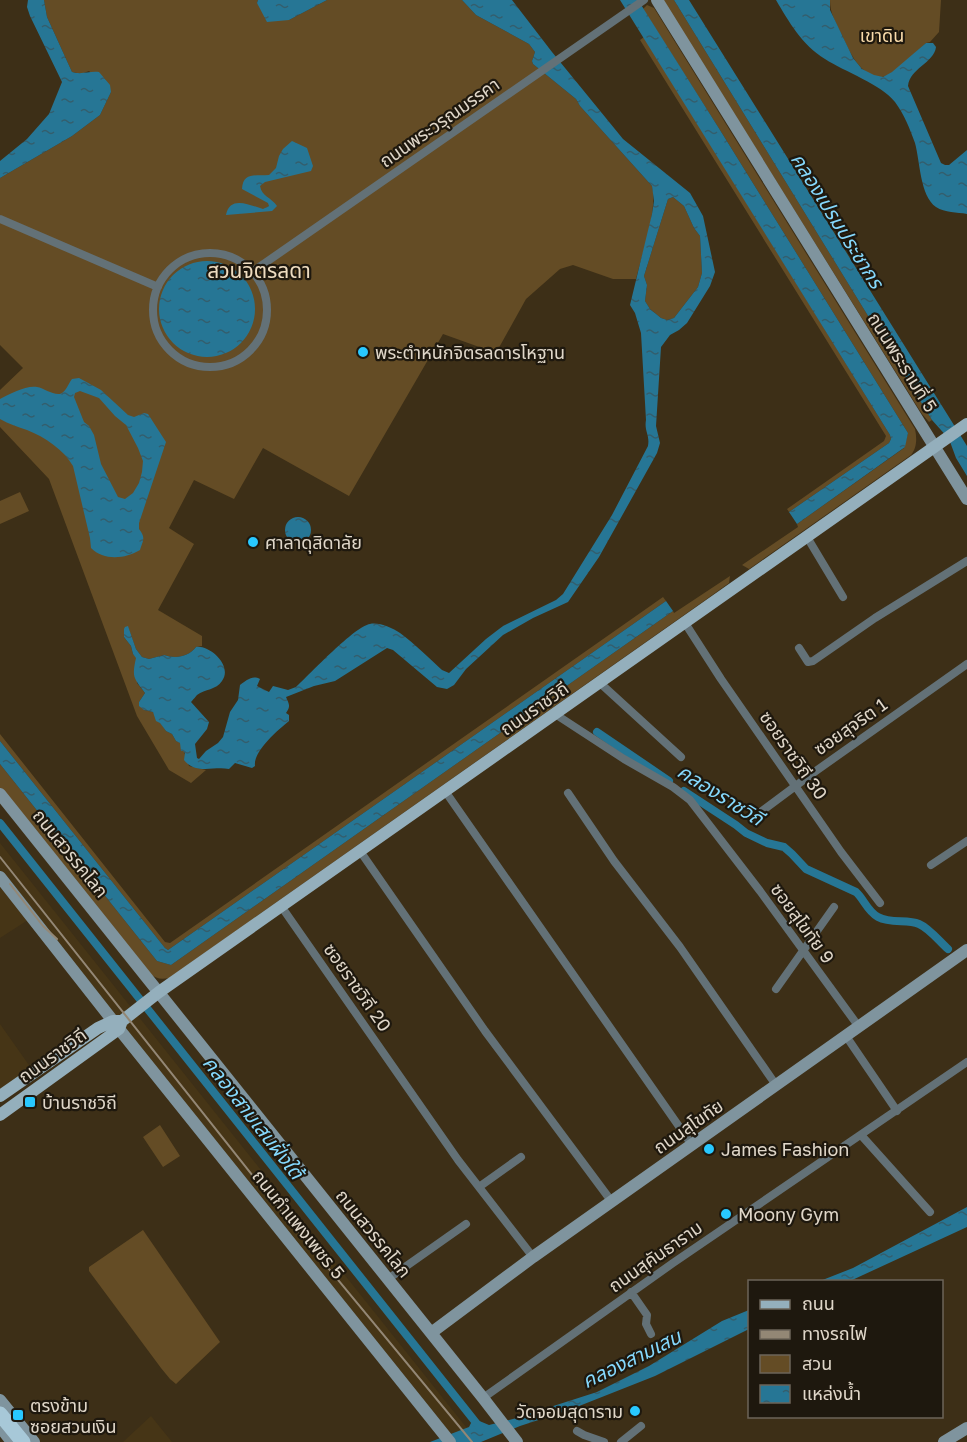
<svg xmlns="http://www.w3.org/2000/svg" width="967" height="1442" viewBox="0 0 967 1442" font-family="'Golos Text','Noto Sans Thai',sans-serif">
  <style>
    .built { fill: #463516 }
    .green { fill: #644c25 }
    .water { fill: url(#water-ripples); fill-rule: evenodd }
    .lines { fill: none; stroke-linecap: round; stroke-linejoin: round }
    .canal { stroke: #267695; stroke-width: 8 }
    .street { stroke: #637177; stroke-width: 8 }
    .secondary { stroke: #7f949e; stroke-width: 12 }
    .primary { stroke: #94afbc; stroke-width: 12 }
    .highway { stroke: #a7c8d8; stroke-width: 15 }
    .rail { stroke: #938775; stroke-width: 2 }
    .poi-dot { fill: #28c8ff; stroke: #1e180e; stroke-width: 2 }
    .labels { text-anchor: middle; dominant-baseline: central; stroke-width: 4.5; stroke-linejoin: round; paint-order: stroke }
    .park-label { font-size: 18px; fill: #f9dbaa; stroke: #1e180e }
    .street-label { font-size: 18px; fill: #e0d7c9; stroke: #1e180e }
    .poi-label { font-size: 18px; fill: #e0d7c9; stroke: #1e180e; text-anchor: start }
    .water-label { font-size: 20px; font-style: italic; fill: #85d8fc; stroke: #1e180e }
    .quarter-label { font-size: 21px; fill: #eedcc0; stroke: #1e180e }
  </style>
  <defs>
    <pattern id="water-ripples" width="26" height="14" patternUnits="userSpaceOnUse" patternTransform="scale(1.5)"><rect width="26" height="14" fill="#267695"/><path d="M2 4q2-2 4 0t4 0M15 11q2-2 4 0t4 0" fill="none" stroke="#335e6d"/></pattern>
  </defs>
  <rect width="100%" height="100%" fill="#3d2f17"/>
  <path class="built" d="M0,843L478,1442H452L0,874Z
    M0,885L28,920L0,938Z
    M0,1024L31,1068L0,1089Z
    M151,1416L172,1442H123Z"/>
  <path class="green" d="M44,0H258L257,3L289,20L327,0H462L476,15L529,44L535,52L532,61L533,64L576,99L580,106L652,186C658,210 642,254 636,279H613L573,265L560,269L526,299L496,353L443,334L349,496L263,448L234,499L194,480L169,528L194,544L158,610L202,636V646L196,647C188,657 176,659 164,655L149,659L142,657L136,649L128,627L124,637L131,646L133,654L137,658V683L145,693L139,702L144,710L153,712L166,731L172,734L176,741L181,743L189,766L206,770L191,783L169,770L137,716L49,479L0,427V390L23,368L0,345V178L72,136L100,115L111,92L89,71L81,74L72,72L47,17Z
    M663,0H674L932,420L929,422L922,414Z
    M830,0H941L939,32L930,42L926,43C917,51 893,76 882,77C860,77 849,51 842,35C836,23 830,14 830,0Z
    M647,5L654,8L915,429C917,438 917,448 911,455L749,569L742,565L798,527L797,524L904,448L908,433L720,130L643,9Z
    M644,37L890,435L891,439L889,443L789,512L787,509L884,441L886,436L640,40Z
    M673,197L684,206L694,228L700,236L702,273L698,287L674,318L667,320L661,318L650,309L645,301L647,285L644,276L668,199Z
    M20,492L29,511L0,524V501Z
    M730,576L729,583L701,603L169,978C154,981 151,974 140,964L0,788V764L157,961L171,965L673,611L674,613Z
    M663,597L666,601L168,950L165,948L0,741V734L165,942L170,943Z
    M160,1125L180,1156L163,1167L143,1137Z
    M143,1230L220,1342L176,1384L170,1379L161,1368L89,1271V1267Z"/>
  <path class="water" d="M28,0H44L47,17L72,72C82,75 88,71 99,72L110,85L111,92L100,115L72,136L0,178V161L27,139L49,114L62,82L30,16L27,7Z
    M258,0H327L289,20L267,22L257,3Z
    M462,0H512L552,52L623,139L690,193L703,216L715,272L710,286L687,323L679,330L670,335L661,347L656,426L660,443L657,453L599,557L568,602L533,618L503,635L466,669L454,685L447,689L437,687L393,650L387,648L335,681L314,686L286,697C289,704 291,706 286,713L289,715V721C278,730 253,751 255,766L252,768L235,763L229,769C213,766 196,775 184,760L185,753L183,751H181L180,743L176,741L172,734L166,731L160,723L156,721L153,712L144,710L139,706V702L145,693C133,677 132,677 136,658L133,654L131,646L124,637V629L125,627L128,626L136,649L142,657L149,659L164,655C176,659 188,657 196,647C210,645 233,666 222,681C216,690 205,689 197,695C197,695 192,701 191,702L209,722L207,729L195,744L197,758L199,759L206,751L218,743L223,737L230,712L238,700L240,685C247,680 252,675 260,679L257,686L269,692L273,686L288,690L296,687C310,674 355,626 370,624C379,622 392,628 400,633C415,644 429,658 442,670L449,673L486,639L503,626L556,600L563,594L612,515L648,446C650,435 644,431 646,420L641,333L635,313L630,305L652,214L654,201L652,186L580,106L576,99L533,64L532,61L535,52L529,44L476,15ZM673,197L684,206L694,228L700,236L702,273L698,287L674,318L667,320L661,318L650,309L645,301L647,285L644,276L668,199Z
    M620,0H638L720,130L908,433L905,447L797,524L789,512L889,443L891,439L890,435Z
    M674,0H689L967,446V476L956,458L949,439L932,420Z
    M776,0H830V10L853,58L862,69L874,75L883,77L892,72L926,43H933L936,47C934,63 910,68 908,86L941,163L945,165H949L967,150V214C957,212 945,213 936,207C920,196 920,161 915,143C910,129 904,114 895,102C881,84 845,72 825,59C802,45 789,22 776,0Z
    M292,141L307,148L313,166L311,171L265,182L260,186C262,197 271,197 277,206L272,211L226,215C230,195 249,205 263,209L269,206L268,203L242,189C243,172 255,176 269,175L276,168L279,156L283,149Z
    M159 309a48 48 0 1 1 96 0a48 48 0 1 1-96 0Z
    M79,378L101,390L128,415L134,417L144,413L148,414L166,442L139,523V529C146,538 143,540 140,550C125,559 104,561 91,548L90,538L73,466C64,450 45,437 27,430C18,427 9,424 0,419V399C9,394 27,385 37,387C44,388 52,395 60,394C66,392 68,384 72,379ZM80,391L99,398L115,416L126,425L138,448L143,461L142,472L139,483L133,493L125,499L118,497L101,464L94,435L89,426L84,422L74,397L75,393Z
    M285 530a13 13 0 1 1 26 0a13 13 0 1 1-26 0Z
    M666,601L673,611L171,965L157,961L0,764V741L165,948L168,950Z
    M967,1207V1227L850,1281H820L853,1268Z
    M749,1310V1329L655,1376L569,1410L520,1426L481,1442H430L469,1427L472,1421L477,1420L489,1425L513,1419L597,1392L649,1366L722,1321Z"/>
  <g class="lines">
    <path class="canal" d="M597,732L669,781
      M684,791L736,825L746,833L767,843L784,847L792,854L806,869L856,892C864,899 867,911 878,917C891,924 907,919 919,924C929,928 940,942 948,949
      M0,823L481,1429"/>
    <path class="street" d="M0,219L158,287
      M153 310a57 57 0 1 1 114 0a57 57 0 1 1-114 0Z
      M252,272L644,0
      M807,537L843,597
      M685,623L721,679L841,852L880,903
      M799,648L808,662L813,661L875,618L967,561
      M600,683L681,757
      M555,714L624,759L673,787L690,800L760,891L859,1027
      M445,791L692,1145
      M568,793L614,861L680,947L776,1085
      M754,817L813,773L967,664
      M360,851L485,1031L612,1202
      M931,865L967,841
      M281,906L458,1160L533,1257
      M776,989L834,907
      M846,1036L897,1111
      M861,1135L930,1212
      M479,1187L521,1157
      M388,1279L466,1224
      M631,1292L647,1315L646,1324L651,1334
      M483,1398L673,1263L967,1062
      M577,1431L584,1435L604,1442
      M621,1442L641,1426"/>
    <path class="secondary" d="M657,0L967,499
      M0,794L483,1398L517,1442
      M0,877L113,1021
      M119,1029L450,1442
      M431,1333L533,1257L967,950
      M0,1400L34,1442
      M0,1427L12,1442
      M944,1442L967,1428"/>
    <path class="primary" d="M0,1096L98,1028L113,1021H122
      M0,1115L119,1029L122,1021L159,992L967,424"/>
    <path class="highway" d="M0,1414L23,1442"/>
    <path class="rail" d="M0,857L272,1200L472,1442
      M10,884L43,926L57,939"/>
  </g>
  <g class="poi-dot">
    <circle cx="363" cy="352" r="6"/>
    <circle cx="253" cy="542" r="6"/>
    <rect x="24" y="1096" width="12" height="12" rx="3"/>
    <circle cx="709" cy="1149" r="6"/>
    <circle cx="726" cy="1214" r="6"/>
    <circle cx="635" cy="1411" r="6"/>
    <rect x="12" y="1409" width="12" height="12" rx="3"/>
  </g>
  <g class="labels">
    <g class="park-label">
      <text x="882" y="35">เขาดิน</text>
    </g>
    <g class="street-label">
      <text transform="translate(439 122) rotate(-35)">ถนนพระวรุณมรรคา</text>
      <text transform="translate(903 362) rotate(58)">ถนนพระรามที่ 5</text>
      <text transform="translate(534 708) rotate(-35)">ถนนราชวิถี</text>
      <text transform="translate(850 726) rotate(-35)">ซอยสุจริต 1</text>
      <text transform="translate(794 755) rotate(55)">ซอยราชวิถี 30</text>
      <text transform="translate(71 853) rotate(51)">ถนนสวรรคโลก</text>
      <text transform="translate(803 923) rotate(54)">ซอยสุโขทัย 9</text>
      <text transform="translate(358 987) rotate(55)">ซอยราชวิถี 20</text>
      <text transform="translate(52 1055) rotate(-36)">ถนนราชวิถี</text>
      <text transform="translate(688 1126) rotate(-35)">ถนนสุโขทัย</text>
      <text transform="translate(299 1224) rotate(51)">ถนนกำแพงเพชร 5</text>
      <text transform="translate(374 1233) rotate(51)">ถนนสวรรคโลก</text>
      <text transform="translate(655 1256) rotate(-35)">ถนนสุคันธาราม</text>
    </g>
    <g class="poi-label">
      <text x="375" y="352">พระตำหนักจิตรลดารโหฐาน</text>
      <text x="265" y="542">ศาลาดุสิดาลัย</text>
      <text x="42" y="1102">บ้านราชวิถี</text>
      <text x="721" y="1149">James Fashion</text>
      <text x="738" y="1214">Moony Gym</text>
      <text x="30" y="1405">ตรงข้าม<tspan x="30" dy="21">ซอยสวนเงิน</tspan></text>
      <text x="623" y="1411" text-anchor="end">วัดจอมสุดาราม</text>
    </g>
    <g class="water-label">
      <text transform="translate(838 220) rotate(58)">คลองเปรมประชากร</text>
      <text transform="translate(721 794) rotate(32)">คลองราชวิถี</text>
      <text transform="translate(254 1117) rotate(52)">คลองสามเสนฝั่งใต้</text>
      <text transform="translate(631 1358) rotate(-26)">คลองสามเสน</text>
    </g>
    <g class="quarter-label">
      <text x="259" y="270">สวนจิตรลดา</text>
    </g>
  </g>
  <rect x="748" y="1280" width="195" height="138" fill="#1e180e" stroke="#6c6459" stroke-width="1.5"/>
  <rect x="760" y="1300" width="30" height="9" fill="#94afbc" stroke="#6c6459" stroke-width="1.5"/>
  <text x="802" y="1310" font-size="18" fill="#e0d7c9">ถนน</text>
  <rect x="760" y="1330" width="30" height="9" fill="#938775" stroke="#6c6459" stroke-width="1.5"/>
  <text x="802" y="1340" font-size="18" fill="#e0d7c9">ทางรถไฟ</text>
  <rect x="760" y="1355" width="30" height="18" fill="#644c25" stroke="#6c6459" stroke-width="1.5"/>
  <text x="802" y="1370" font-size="18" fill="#e0d7c9">สวน</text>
  <rect x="760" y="1385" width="30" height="18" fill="url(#water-ripples)" stroke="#6c6459" stroke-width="1.5"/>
  <text x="802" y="1400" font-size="18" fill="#e0d7c9">แหล่งน้ำ</text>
</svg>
